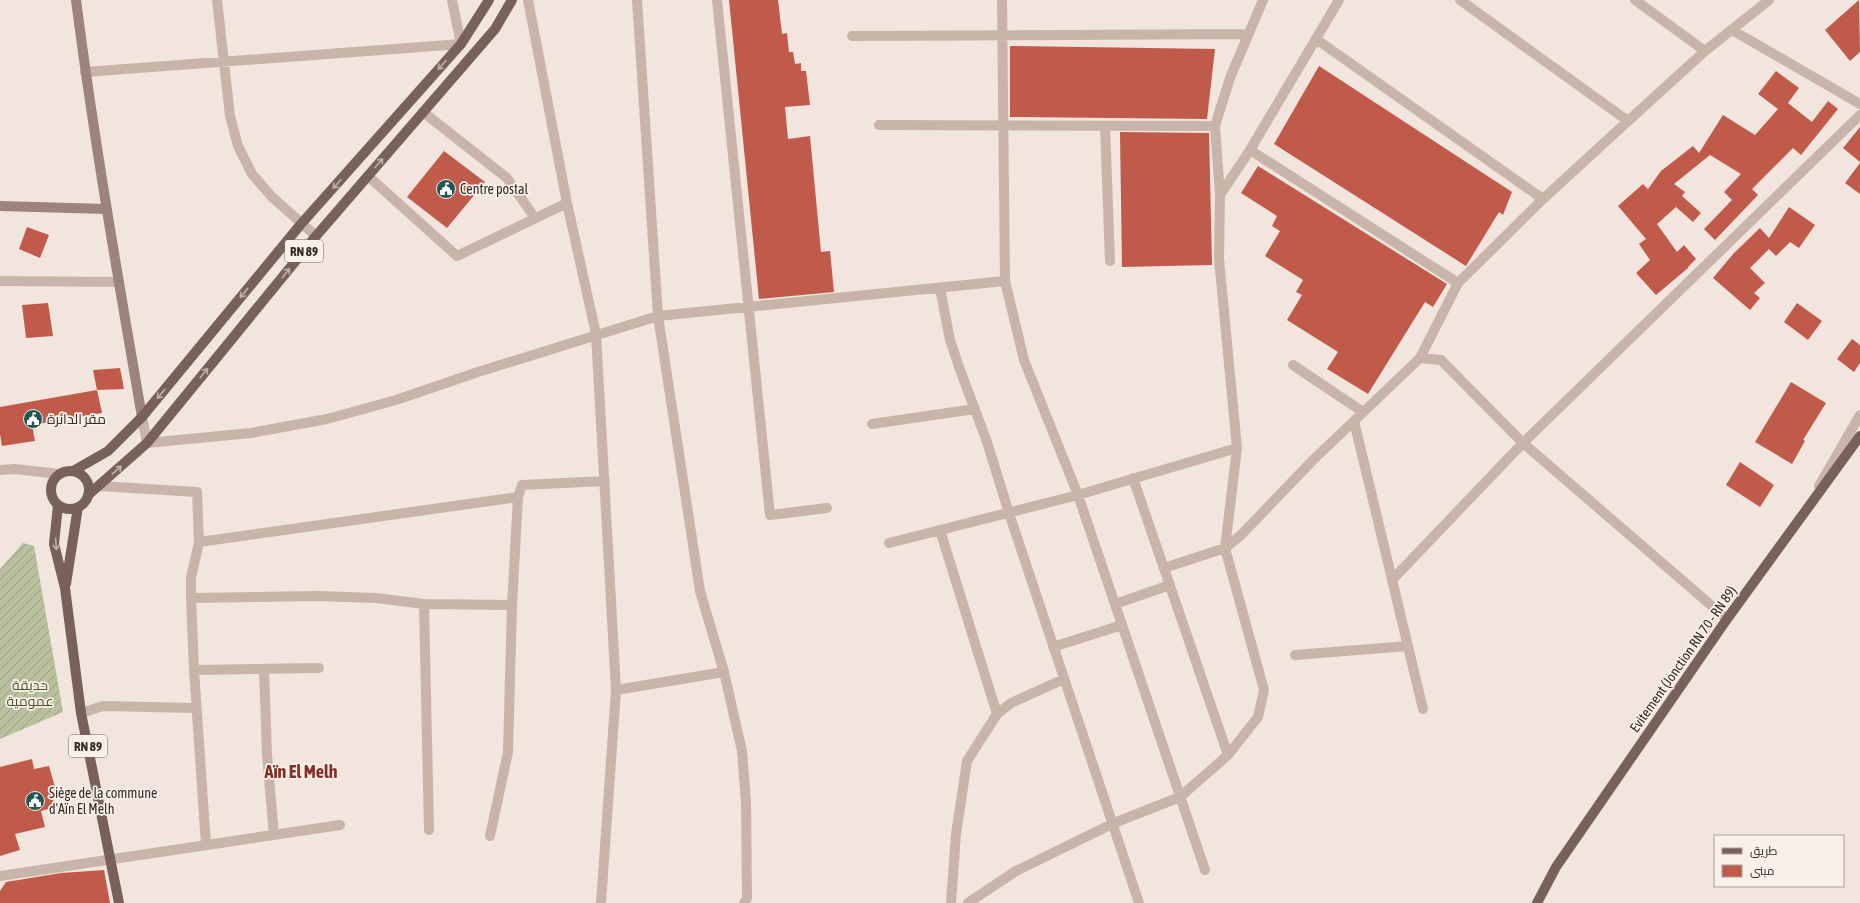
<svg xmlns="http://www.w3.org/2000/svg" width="1860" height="903" viewBox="0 0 1860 903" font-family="'Asap Condensed',Cairo,sans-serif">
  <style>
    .garden { fill: url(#garden-furrows) }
    .building { fill: #c05b4c }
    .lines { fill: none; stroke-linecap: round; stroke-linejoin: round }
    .street { stroke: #c9b4a9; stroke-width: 10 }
    .secondary { stroke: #9c837b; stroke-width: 10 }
    .primary { stroke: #78615b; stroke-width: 10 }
    .oneway { stroke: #bfb0a9 }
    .labels { text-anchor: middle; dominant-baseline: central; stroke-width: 3.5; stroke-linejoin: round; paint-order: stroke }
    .shield { fill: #f9f0e9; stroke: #706763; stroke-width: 1 }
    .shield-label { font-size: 13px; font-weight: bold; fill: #362c29 }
    .poi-label { font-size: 14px; fill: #362c29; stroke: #f9f0e9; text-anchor: start }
    .street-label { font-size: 14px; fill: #362c29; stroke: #f9f0e9 }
    .park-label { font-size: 14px; fill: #4a532e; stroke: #f9f0e9 }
    .district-label { font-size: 18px; font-weight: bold; fill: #823126; stroke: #f9f0e9 }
  </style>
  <defs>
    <pattern id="garden-furrows" width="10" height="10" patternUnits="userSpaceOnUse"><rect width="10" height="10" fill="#b8c09e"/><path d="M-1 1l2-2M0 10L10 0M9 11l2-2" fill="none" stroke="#969c81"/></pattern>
  </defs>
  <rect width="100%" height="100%" fill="#f1e5dd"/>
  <path class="garden" d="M23,543L34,546L63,712L0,739V569Z"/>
  <path class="building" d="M729,0H778L782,34L787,33L789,52H793L795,64L801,63V71H806L810,105L785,107L788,139L810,136L821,252L830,251L834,292L759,299Z
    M1859,0L1860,52L1850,61L1825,30Z
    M1010,46L1215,49L1207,119L1010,117Z
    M1319,66L1512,192L1503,215L1499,212L1466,266L1274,144Z
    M1776,71L1799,88L1788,103L1812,122L1828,101L1838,109L1801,155L1793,148L1752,189L1758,195L1715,240L1704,229L1732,200L1724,192L1741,174L1710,155L1674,184L1685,192L1682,196L1701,213L1693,222L1676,207L1657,224L1677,252L1684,245L1696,259L1688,267V268L1656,295L1636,273L1650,260L1639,244L1646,239L1618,206L1643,184L1648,189L1661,171L1693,146L1699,153L1723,115L1755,135L1778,109L1758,94Z
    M1860,127V162L1843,148Z
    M1120,132L1209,133L1212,265L1122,267Z
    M444,151L485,182L447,228L407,197Z
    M1860,163V194L1845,183Z
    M1258,166L1447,284L1433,307L1425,302L1368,394L1327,369L1338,352L1287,320L1302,295L1296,292L1303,280L1265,256L1280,231L1272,226L1277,216L1241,193Z
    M1789,207L1815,225L1799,248L1790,242L1776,256L1769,249L1750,268L1765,283L1754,293L1760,298L1750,310L1713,278L1734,253L1760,228L1769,238Z
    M27,227L49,235L40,258L19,249Z
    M48,303L53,336L26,338L22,305Z
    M1797,303L1822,321L1808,340L1784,322Z
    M1852,339L1860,345V363L1854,372L1837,359Z
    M120,368L124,389L97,390L93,370Z
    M1791,382L1826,403L1803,440L1805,441L1792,464L1755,442Z
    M97,390L102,413L32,425L35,441L2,446L0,434V407Z
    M1740,462L1774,485L1760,507L1726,485Z
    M32,759L34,769L49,766L57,794L52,796L55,807L41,811L45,827L15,834L20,850L0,856V767Z
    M104,870L110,903H0V891L6,882L61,873Z"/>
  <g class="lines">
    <path class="street" d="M217,0L230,116L238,146L252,174L272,197L316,236
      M528,0L567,203L596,334L616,690L601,903
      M637,0L658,316L700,591L724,672L742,751L746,802L747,898L744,903
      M717,0L770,515L827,508
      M1002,0L1005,281L1024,360L1078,495L1205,870
      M1460,0L1628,121
      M1635,0L1705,51
      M1732,30L1860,104
      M852,36L1248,34
      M1316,39L1543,199
      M85,72L461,44L452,0
      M423,112L507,178L535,218
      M879,125L1215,126
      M1105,126L1110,261
      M1250,150L1458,283L1543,199L1628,121L1705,51L1769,0
      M368,176L457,256L567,203
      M1220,195L1250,150L1339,0
      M0,281L119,282
      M940,288L950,340L959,367L987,442L1009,513L1139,903
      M1420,358L1458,283
      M1293,365L1363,412
      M142,417L147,443L251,433L327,419L396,400L478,372L658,316L1005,281
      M1354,421L1423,709
      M872,424L975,409
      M0,470L15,469L59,474
      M1133,478L1228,755
      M99,486L197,492L199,542L191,578V598L194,670L206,845
      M1819,486L1860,415
      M518,497L522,485L605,481
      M940,530L997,714
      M199,542L518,497L512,605L508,752L490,836
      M889,543L1078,495L1237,448
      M1164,568L1225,548L1241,535L1313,460L1420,358L1441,360L1523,443L1727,619
      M1392,580L1523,443L1860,115
      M191,598L317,596L376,598L424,604L512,605
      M424,604L429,830
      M1115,604L1170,585
      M1053,647L1122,625
      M1295,655L1408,646
      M264,669L267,755L274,835
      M194,670L319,668
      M616,690L724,672
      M81,713L103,706L196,708
      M0,876L340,825
      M951,903L956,834L967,761L997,714L1011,703L1064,679
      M968,903L1016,871L1114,823L1180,797L1228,755L1258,717L1264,690L1225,548L1237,448L1219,259L1220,195L1215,126L1230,78L1263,0"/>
    <path class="secondary" d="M76,0C94,140 118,278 142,417
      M0,206L106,209"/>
    <path class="primary" d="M73,471L108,451L142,417L301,224L461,44L489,0
      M51 490a19 19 0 1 1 38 0a19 19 0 1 1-38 0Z
      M88,495L147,443L316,236L495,29L512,0
      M58,505L54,544L65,588L81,713L119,903
      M66,584L78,507
      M1537,903L1556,867L1727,619L1860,436"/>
  </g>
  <defs><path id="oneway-shaft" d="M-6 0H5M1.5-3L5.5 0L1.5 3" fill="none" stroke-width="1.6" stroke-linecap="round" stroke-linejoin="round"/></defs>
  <g class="oneway">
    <use href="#oneway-shaft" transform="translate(442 65) rotate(132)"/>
    <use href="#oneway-shaft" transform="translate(379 163) rotate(-49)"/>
    <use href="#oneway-shaft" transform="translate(337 184) rotate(132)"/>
    <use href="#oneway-shaft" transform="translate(286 273) rotate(-51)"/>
    <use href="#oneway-shaft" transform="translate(244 293) rotate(129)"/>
    <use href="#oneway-shaft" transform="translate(204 373) rotate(-51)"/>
    <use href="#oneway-shaft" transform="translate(161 394) rotate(129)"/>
    <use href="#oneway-shaft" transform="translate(117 470) rotate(-41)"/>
    <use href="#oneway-shaft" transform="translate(56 544) rotate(86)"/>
  </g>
  <defs>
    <g id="civic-disc" transform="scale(1)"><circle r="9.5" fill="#205653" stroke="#f9f0e9"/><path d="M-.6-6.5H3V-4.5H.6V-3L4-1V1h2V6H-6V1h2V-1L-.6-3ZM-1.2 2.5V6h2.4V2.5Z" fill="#fff"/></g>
  </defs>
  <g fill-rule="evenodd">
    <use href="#civic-disc" x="446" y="189"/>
    <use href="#civic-disc" x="33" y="419"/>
    <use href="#civic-disc" x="35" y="801"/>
  </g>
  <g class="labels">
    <g class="shield">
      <rect x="285" y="240" width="38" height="22" rx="3"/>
      <rect x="69" y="735" width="38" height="22" rx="3"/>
    </g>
    <g class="shield-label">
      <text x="304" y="251">RN 89</text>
      <text x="88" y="746">RN 89</text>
    </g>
    <g class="poi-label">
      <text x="460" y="189">Centre postal</text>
      <text x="47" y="419">مقر الدائرة</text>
      <text x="49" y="793">Siège de la commune<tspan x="49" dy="16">d'Aïn El Melh</tspan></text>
    </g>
    <g class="street-label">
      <text transform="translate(1683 659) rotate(-55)">Evitement (Jonction RN 70 - RN 89)</text>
    </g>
    <g class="park-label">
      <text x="30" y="685">حديقة<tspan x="30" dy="16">عمومية</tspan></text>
    </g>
    <g class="district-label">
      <text x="301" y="771">Aïn El Melh</text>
    </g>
  </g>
  <rect x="1714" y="835" width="130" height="52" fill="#f9f0e9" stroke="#aba29c"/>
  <rect x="1722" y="848" width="20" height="6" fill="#78615b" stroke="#aba29c"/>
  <text x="1750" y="855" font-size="12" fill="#362c29">طريق</text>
  <rect x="1722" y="865" width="20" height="12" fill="#c05b4c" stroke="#aba29c"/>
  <text x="1750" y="875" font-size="12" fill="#362c29">مبنى</text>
</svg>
